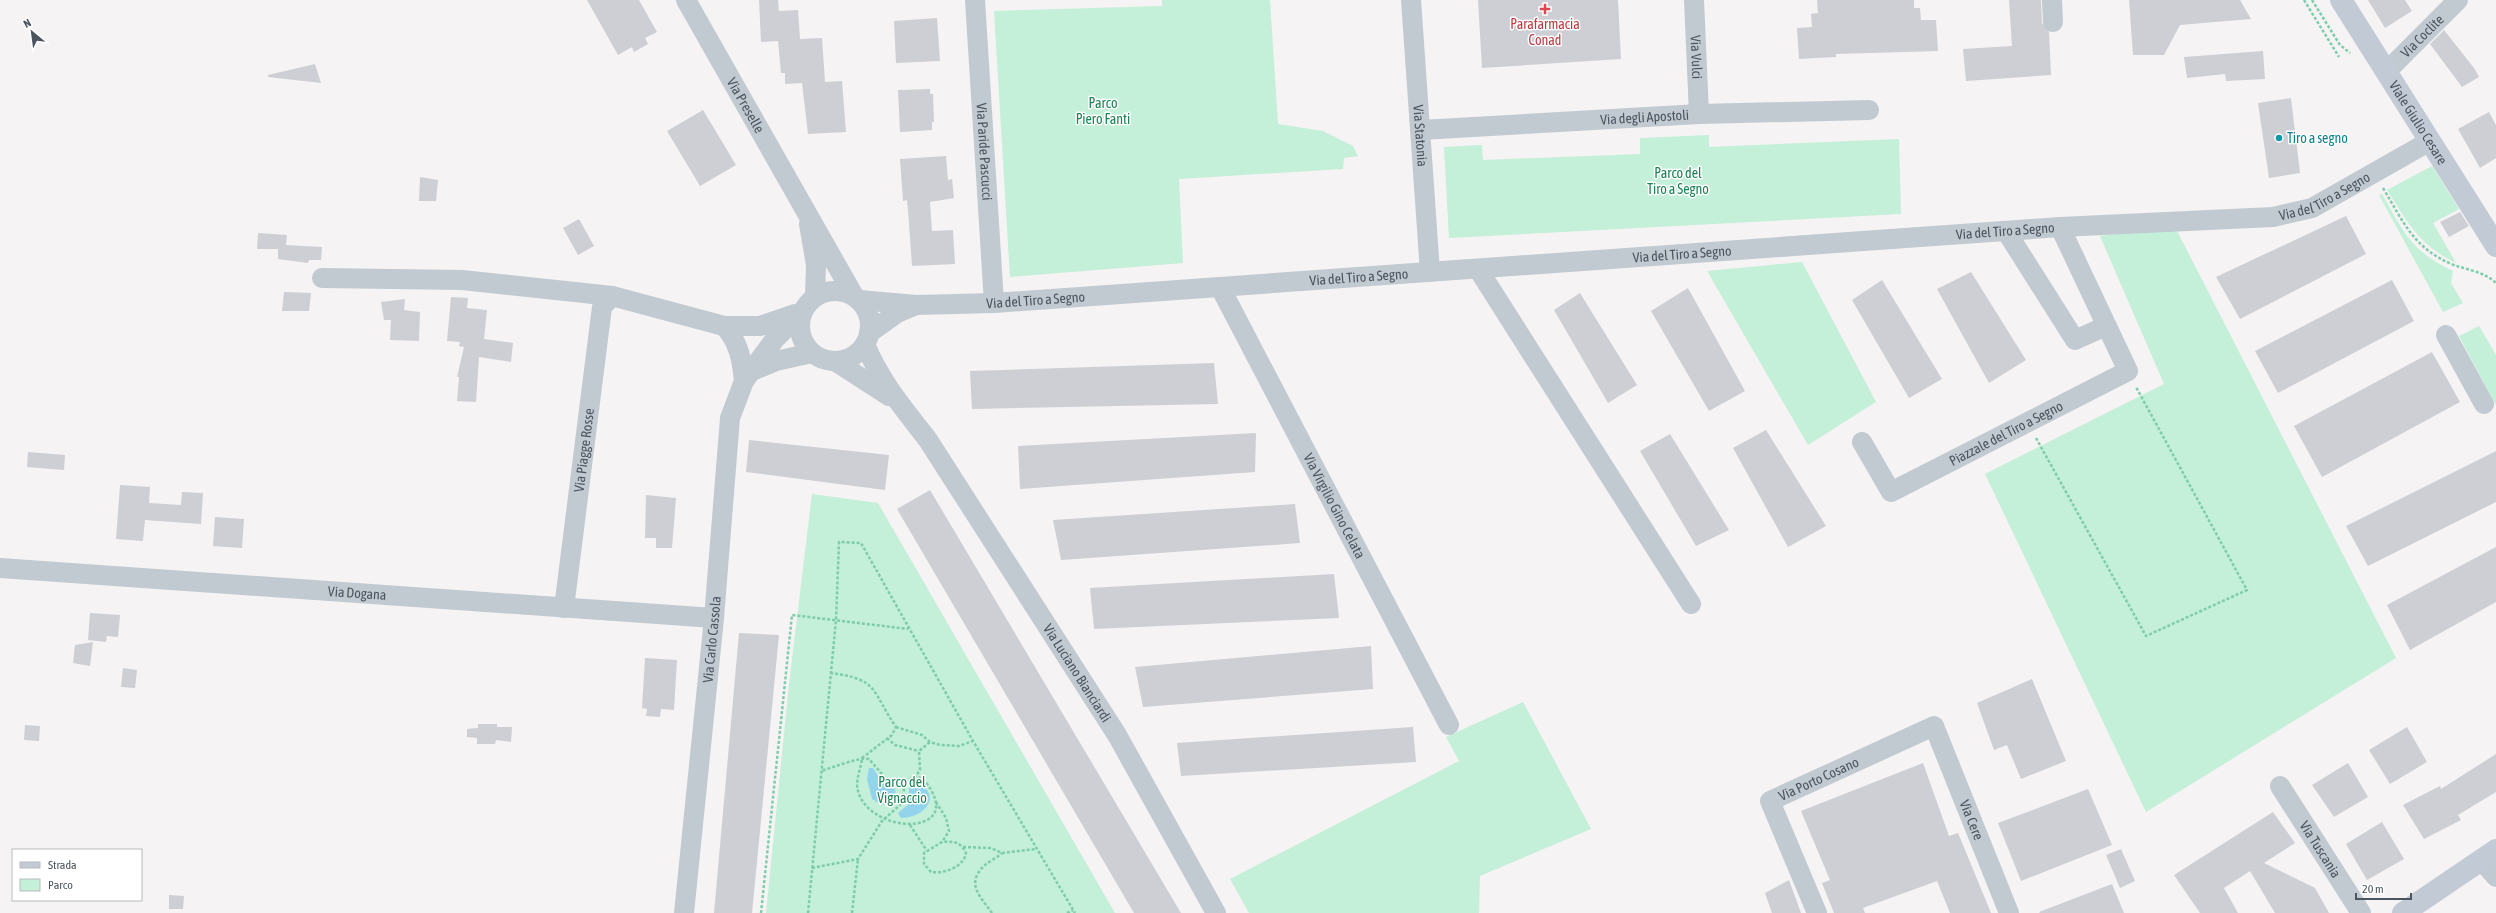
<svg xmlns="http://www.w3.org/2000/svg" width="2496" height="913" viewBox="0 0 2496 913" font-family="'Asap Condensed',sans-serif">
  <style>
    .green { fill: #c4efd8 }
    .water { fill: #93d3eb }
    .building { fill: #cdcfd5 }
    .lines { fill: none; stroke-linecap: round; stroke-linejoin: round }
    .path { stroke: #7dcdaa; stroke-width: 2.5; stroke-dasharray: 3 2; stroke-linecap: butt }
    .street { stroke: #c1c9d1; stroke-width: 20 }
    .secondary { stroke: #c2cad5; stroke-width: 22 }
    .health-dot { fill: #e0444e; stroke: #fff; stroke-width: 1.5 }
    .culture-dot { fill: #0f9aa8; stroke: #fff; stroke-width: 1.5 }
    .labels { text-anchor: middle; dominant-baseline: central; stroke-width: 3; stroke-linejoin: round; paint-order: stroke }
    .health-label { font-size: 14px; fill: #be3a42; stroke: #fff }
    .street-label { font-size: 14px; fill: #4b5560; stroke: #fff }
    .park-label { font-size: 14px; fill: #1b8254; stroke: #fff }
    .culture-label { font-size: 14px; fill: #0d838f; stroke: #fff; text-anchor: start }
  </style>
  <rect width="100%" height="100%" fill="#f5f3f3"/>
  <path class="green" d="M1162,0H1270L1278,124L1323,131L1353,146L1358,156L1344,158L1343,169L1179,179L1183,263L1010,277L994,11L1162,6Z
    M1709,135V147L1899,139L1901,214L1449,238L1444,147L1482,145L1483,160L1640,154V138Z
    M2432,166L2459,209L2433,223L2456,263C2419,245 2408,223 2387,190Z
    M2382,194C2405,234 2410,250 2453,271L2451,283L2463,303L2443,312L2379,195Z
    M2175,227L2396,658L2146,812L1985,474L2164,384L2100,236Z
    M1802,262L1876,402L1808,445L1707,271Z
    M2479,326L2496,355V405L2459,336Z
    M812,494L878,503L1115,913H766L789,684Z
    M1523,702L1591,829L1480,876L1479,913H1249L1230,879L1459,761L1446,737Z"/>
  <path class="water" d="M869,768H873L881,781L895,789L896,796L891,802L882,805L872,799L867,779Z
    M912,784C940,785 934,817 901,818L898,813L909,804V787Z"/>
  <path class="building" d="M587,0H639L657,32L645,38L648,44L634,52L632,47L618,55Z
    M759,0H778L779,11L798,10L800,39L822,38L825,82L842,81L846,132L808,134L802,83L785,84V73H781L778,41L761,42Z
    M1478,0H1618L1621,59L1482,68Z
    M1817,0H1914V8H1920L1921,20H1936L1938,51L1836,54V57L1799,59L1797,28L1812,27L1811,14L1818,13Z
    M2009,0H2041L2042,23L2049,32L2051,75L1966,81L1963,49L2012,46Z
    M2129,0H2240L2251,19L2180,25L2164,55H2133Z
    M2368,0H2405L2412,11L2385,28Z
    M937,18L940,61L896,63L894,21Z
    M2444,30L2474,68L2479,77L2462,87L2430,44Z
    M2263,51L2265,79L2226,81L2225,74L2187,78L2184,57Z
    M315,64L321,83L268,77V75Z
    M930,89V94H933L934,122H932V130L900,132L898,90Z
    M2291,98L2300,173L2269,178L2258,103Z
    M703,110L736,165L700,186L667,131Z
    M2489,112L2496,125V158L2480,168L2458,129Z
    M946,156L948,180L952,179L954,198L930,202L932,231L953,230L955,264L912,266L908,210L907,200L903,201L900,159Z
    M420,177L438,180L436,201H419Z
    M2460,212L2469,226L2449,237L2440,222Z
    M2346,216L2366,254L2240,319L2216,277Z
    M579,219L594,246L578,255L563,228Z
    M258,233L287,235L286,245L322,247L321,260H309L308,263L278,259V249H257Z
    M1971,272L2026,360L1989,383L1937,289Z
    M1882,280L1942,379L1909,398L1852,300Z
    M2392,280L2414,321L2278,393L2255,351Z
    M1688,288L1745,391L1709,411L1651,311Z
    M284,292L311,293L309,311H282Z
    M1580,293L1637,385L1608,403L1554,310Z
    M451,297L468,298L467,308L487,310L484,339L513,343L511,362L479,357L476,402L457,401L459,377H457L464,347L459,346L460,342L447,341Z
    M405,299L404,310L420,312L419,341L390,340L391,320H384L381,302Z
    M2432,352L2460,402L2322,477L2294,426Z
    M1214,363L1218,404L972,409L970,371Z
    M1766,430L1826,526L1788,547L1733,448Z
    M1256,433L1255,472L1020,489L1018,446Z
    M1670,434L1729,530L1696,546L1640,451Z
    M749,440L889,455L885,490L746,472Z
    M2496,451V502L2368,566L2346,526Z
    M28,452L65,455L64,470L27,467Z
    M120,485L150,487L149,503L181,505L182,492L203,493L201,524L145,520L143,541L116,539Z
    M930,490L1181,913H1134L897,509Z
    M646,495L676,498L672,548H656V538H645Z
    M1295,504L1300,543L1061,560L1053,520Z
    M215,517L244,519L242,548L213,546Z
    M2496,547V602L2410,650L2387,605Z
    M1334,574L1339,618L1094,629L1090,588Z
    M90,613L120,615L118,637L107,636L106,642L88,640Z
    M739,633L779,635L752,913H714Z
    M93,642L90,666L73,663L75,645Z
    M1371,646L1373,689L1143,707L1135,667Z
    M645,658L677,660L674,710L661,709L660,717L646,716L647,709L642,708Z
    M123,668L137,670L135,688L121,687Z
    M2032,679L2066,761L2021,779L2007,745L1994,750L1977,703Z
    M478,724H497V727H512L511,742L496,740L495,744H477V738L467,737V729L478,728Z
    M25,725L40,726L39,741L24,740Z
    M1413,727L1416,762L1181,776L1177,743Z
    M2407,727L2427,762L2390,784L2369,750Z
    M2496,754V792L2458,815L2461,820L2424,839L2403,805L2440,786L2441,789Z
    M1923,763L1949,836L1958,833L1991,913H1950L1937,881L1863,908L1865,913H1834L1822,883L1830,880L1801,811Z
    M2348,763L2368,797L2334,817L2312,785Z
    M2088,789L2112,845L2021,881L1998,823Z
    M2273,812L2295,843L2264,863L2315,888L2329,913H2275L2250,871L2224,888L2238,913H2200L2174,875Z
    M2382,822L2404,859L2367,880L2346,844Z
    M2121,849L2135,881L2120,888L2106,855Z
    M1789,880L1801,913H1772L1765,893Z
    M2112,884L2124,913H2040L2039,912Z
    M169,895L184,896L183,909H169Z"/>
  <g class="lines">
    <path class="path" d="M2304,0L2339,57
      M2312,0L2340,45L2350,53
      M2383,188C2404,223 2414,249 2454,265C2468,270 2485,272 2496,283
      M2036,438L2146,636L2247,590L2136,387
      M830,673C880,679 871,691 896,727L892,735L862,758C861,769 855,780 858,791C870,834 958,836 931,790C928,784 923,778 916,776
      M896,727L922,735L930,742L940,745L959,746L973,741
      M887,738L895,745L919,751
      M900,784L916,776L920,770L919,751L930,742
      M936,802L946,818L949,831L942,842L924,853V864L931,872C944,874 964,867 966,853C961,842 954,841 942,842
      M910,825L927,851
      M963,847L991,848L1002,853L1036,849
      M812,868L858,859L882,821L900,805L904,790L900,784L888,781L869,759C859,757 834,767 821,771
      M761,913L792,615L908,629
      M808,913L836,620L839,542L861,543L973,741L1075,913
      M852,913L858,859
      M992,913C981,897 965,884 984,866C989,861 997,858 1002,853
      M1067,913L1073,910"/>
    <g class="street">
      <path id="s1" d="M686,0L854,296"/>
      <path id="s2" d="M975,0L994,303"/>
      <path id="s3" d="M1411,0L1430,272"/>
      <path id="s4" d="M1694,0L1699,114"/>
      <path d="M2052,0L2053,22"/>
      <path id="s5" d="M2386,72L2458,0"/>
      <path id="s6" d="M1421,130L1699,114L1869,110"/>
      <path d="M809,224L816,265L815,296"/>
      <path d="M2006,231L2075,340L2106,326"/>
      <path d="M1478,269L1691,604"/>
      <path d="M322,278L462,280L612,296L724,326H760L795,314"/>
      <path id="s7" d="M1220,287L1449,725"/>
      <circle cx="835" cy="326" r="35"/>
      <path id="s8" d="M859,300L916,305L994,303L2060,227L2273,217L2312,208L2430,141"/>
      <path d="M724,326C739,342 742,360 744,381"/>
      <path d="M869,333L897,313L916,305"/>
      <path d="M2446,335L2484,404"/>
      <path id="s9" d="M865,344C880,381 904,409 928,440L1117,735L1216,913"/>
      <path d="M835,361L889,396"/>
      <path d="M752,371L776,361L812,353"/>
      <path id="s10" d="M1862,442L1891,492L2128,371L2060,227"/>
      <path id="s11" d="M0,568L714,618"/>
      <path id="s12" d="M564,608L602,307L612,296"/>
      <path id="s13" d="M2280,786L2361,913"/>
      <path d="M2481,860L2496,877"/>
      <path id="s14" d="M684,913L714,618L730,418L744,381L775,339L784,330L800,318"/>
      <path id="s15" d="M1817,913L1770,801L1934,726L2009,913"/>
    </g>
    <g class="secondary">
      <path id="s16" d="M2341,0L2496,246"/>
      <path d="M2403,913L2496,850"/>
    </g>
  </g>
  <path class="health-dot" d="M1543 3h4v4h4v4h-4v4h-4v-4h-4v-4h4z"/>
  <circle class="culture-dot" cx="2279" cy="138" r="4"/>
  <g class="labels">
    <g class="health-label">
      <text x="1545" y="24">Parafarmacia<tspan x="1545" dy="16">Conad</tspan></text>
    </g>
    <g class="street-label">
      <text stroke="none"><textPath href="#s5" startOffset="51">Via Coclite</textPath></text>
      <text stroke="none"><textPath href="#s4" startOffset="57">Via Vulci</textPath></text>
      <text stroke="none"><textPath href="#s1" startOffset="121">Via Preselle</textPath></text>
      <text stroke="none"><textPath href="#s6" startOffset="224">Via degli Apostoli</textPath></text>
      <text stroke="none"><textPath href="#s16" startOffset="145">Viale Giulio Cesare</textPath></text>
      <text stroke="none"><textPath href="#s3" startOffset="136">Via Statonia</textPath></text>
      <text stroke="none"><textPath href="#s2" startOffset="152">Via Paride Pascucci</textPath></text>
      <text stroke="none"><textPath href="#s8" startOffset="1473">Via del Tiro a Segno</textPath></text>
      <text stroke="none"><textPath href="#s8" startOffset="1149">Via del Tiro a Segno</textPath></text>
      <text stroke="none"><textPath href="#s8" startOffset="825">Via del Tiro a Segno</textPath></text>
      <text stroke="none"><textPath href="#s8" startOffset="501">Via del Tiro a Segno</textPath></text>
      <text stroke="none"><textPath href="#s8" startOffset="177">Via del Tiro a Segno</textPath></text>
      <text stroke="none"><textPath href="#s10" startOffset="187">Piazzale del Tiro a Segno</textPath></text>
      <text stroke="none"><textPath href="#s12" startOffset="159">Via Piagge Rosse</textPath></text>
      <text stroke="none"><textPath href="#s7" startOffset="247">Via Virgilio Gino Celata</textPath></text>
      <text stroke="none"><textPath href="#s11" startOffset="358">Via Dogana</textPath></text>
      <text stroke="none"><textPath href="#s14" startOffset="275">Via Carlo Cassola</textPath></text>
      <text stroke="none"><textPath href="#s9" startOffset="392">Via Luciano Bianciardi</textPath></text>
      <text stroke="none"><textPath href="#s15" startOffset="175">Via Porto Cosano</textPath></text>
      <text stroke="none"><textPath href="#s15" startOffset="403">Via Cere</textPath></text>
      <text stroke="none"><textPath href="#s13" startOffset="75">Via Tuscania</textPath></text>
    </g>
    <g class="park-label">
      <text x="1103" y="103">Parco<tspan x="1103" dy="16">Piero Fanti</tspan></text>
      <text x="1678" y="173">Parco del<tspan x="1678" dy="16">Tiro a Segno</tspan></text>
      <text x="902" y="782">Parco del<tspan x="902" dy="16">Vignaccio</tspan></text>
    </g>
    <g class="culture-label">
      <text x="2287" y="138">Tiro a segno</text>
    </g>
  </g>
  <rect x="12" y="849" width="130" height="52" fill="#ffffff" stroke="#b7bbbf"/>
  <rect x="20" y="862" width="20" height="6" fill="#c2cad5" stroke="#b7bbbf"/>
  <text x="48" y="869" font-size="12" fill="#4b5560">Strada</text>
  <rect x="20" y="879" width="20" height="12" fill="#c4efd8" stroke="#b7bbbf"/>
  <text x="48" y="889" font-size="12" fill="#4b5560">Parco</text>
  <g transform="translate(32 32) rotate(331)" stroke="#ffffff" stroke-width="3" paint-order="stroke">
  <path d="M0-3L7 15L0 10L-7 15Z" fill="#4b5560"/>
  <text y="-6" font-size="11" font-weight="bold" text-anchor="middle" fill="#4b5560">N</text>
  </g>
  <path d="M2356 893v6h55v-6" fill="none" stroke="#4b5560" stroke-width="2"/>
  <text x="2362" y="893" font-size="12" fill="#4b5560" stroke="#ffffff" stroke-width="3" paint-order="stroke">20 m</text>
</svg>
